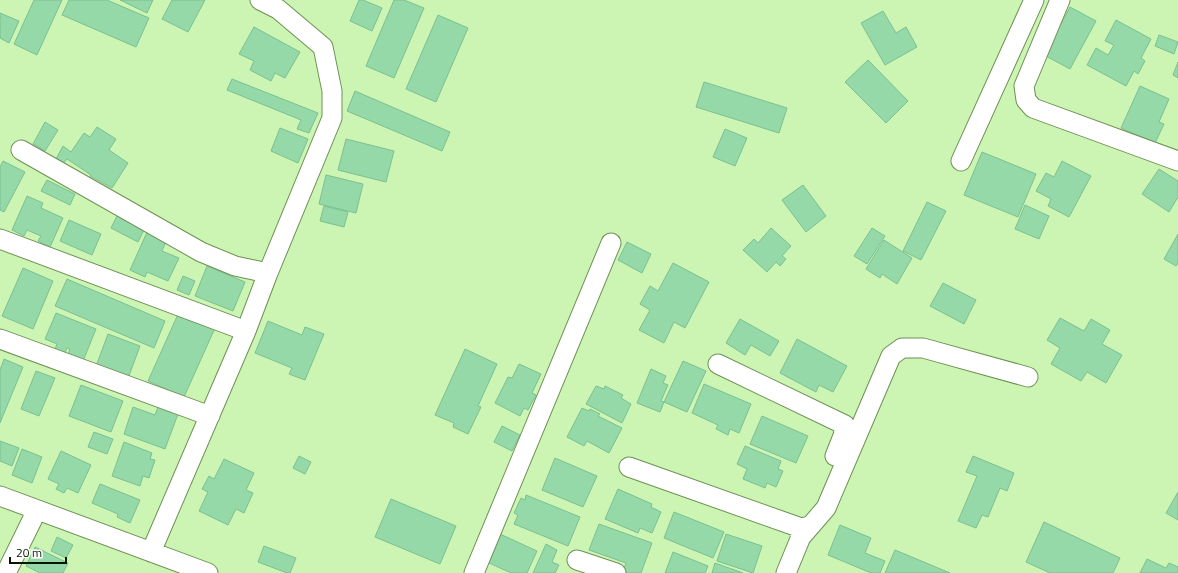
<svg xmlns="http://www.w3.org/2000/svg" width="1178" height="573" viewBox="0 0 1178 573" font-family="'Titillium Web',sans-serif">
  <style>
    .building { fill: #95d9a9; stroke: #7cc091 }
    .lines { fill: none; stroke-linecap: round; stroke-linejoin: round }
    .minor-casing { stroke: #6d9154; stroke-width: 21 }
    .minor { stroke: #fff; stroke-width: 19 }
  </style>
  <rect width="100%" height="100%" fill="#ccf4b2"/>
  <path class="building" d="M34,0H62L37,55L14,44Z
    M69,0H107L149,18L136,47L62,15Z
    M120,0H153L147,13Z
    M172,0H205L188,32L162,19Z
    M359,0H363L382,8L372,31L350,21Z
    M394,0H404L424,8L394,78L366,66Z
    M1070,7L1096,21L1070,69L1044,55Z
    M883,11L896,33L906,27L917,47L885,65L861,23Z
    M0,13L19,21L9,43L0,38Z
    M438,15L468,28L436,102L406,89Z
    M1116,20L1151,39L1141,58L1145,61L1138,74L1134,71L1126,86L1087,65L1096,48L1108,55L1114,45L1105,41Z
    M254,27L300,52L285,78L275,73L271,81L250,70L254,61L239,54Z
    M1159,35L1178,42L1174,54L1155,46Z
    M868,60L908,101L886,123L845,82Z
    M1178,62V78L1173,75Z
    M232,79L318,113L309,133L297,129L301,120L227,90Z
    M704,82L787,108L779,133L696,107Z
    M1140,86L1169,99L1159,122L1164,124L1155,143L1121,128Z
    M355,91L450,132L442,151L347,111Z
    M45,122L58,130L45,151L33,144Z
    M97,127L116,139L109,150L128,163L112,188L90,176L91,175L67,159L63,164L56,159L63,146L71,152L84,133L90,137Z
    M280,128L308,139L298,163L271,151Z
    M725,129L747,138L735,166L713,157Z
    M346,139L394,151L386,182L338,170Z
    M982,152L1036,174L1018,217L964,195Z
    M3,161L25,172L4,212L0,210V167Z
    M1062,161L1091,176L1069,217L1048,206L1051,199L1036,191L1046,173L1054,177Z
    M1159,169L1178,181V197L1169,212L1142,194Z
    M326,175L363,184L356,213L319,204Z
    M47,180L75,194L70,205L41,191Z
    M803,185L826,216L806,232L782,200Z
    M27,196L43,203L41,208L63,218L50,247L38,241L41,236L27,230L24,236L12,230Z
    M927,202L946,211L921,260L903,251Z
    M1025,205L1049,216L1039,239L1015,229Z
    M324,206L348,212L344,227L320,221Z
    M117,216L144,230L138,242L111,228Z
    M69,220L101,234L92,255L60,241Z
    M771,228L791,246L782,256L786,259L780,266L776,262L767,272L743,250L754,239L758,243Z
    M872,228L885,236L867,264L854,256Z
    M148,230L167,239L162,251L179,258L168,281L147,272L145,277L130,270Z
    M1178,234V263L1176,266L1164,259Z
    M884,240L912,258L897,284L882,274L880,278L866,269Z
    M627,242L651,254L642,273L618,260Z
    M673,263L709,282L685,328L674,322L664,343L639,330L650,310L640,304L650,286L658,291Z
    M207,266L245,282L233,311L195,296Z
    M23,268L53,281L33,329L2,316Z
    M183,276L195,281L189,295L177,290Z
    M67,279L165,321L154,348L55,306Z
    M943,283L976,300L964,324L930,306Z
    M179,312L215,328L184,397L148,381Z
    M56,313L96,329L83,361L68,355L70,349L67,348L65,353L55,349L57,344L45,339Z
    M1060,318L1084,331L1091,319L1110,330L1102,344L1122,355L1106,383L1087,372L1081,381L1051,364L1060,348L1047,340Z
    M740,319L779,341L770,356L751,345L745,355L726,343Z
    M268,321L302,335L305,327L324,334L305,380L289,374L292,368L255,353Z
    M108,334L140,346L127,381L95,369Z
    M797,339L847,366L833,392L819,385L816,392L780,373Z
    M465,349L497,364L478,406L481,407L468,434L453,427L454,423L435,415Z
    M4,359L23,367L0,423V370Z
    M683,361L706,371L687,412L664,402Z
    M519,364L541,374L532,393L536,395L528,410L524,408L520,416L495,403L508,377L512,378Z
    M651,369L666,376L663,383L668,385L661,401L664,402L660,412L637,403Z
    M36,371L55,378L39,416L21,409Z
    M704,384L751,404L739,433L730,429L728,435L716,429L718,425L692,413Z
    M81,385L123,401L111,432L69,416Z
    M596,386L604,389L605,386L623,395L621,398L631,404L622,423L586,404Z
    M133,407L155,415L158,407L178,414L165,449L124,434Z
    M582,408L589,411L590,409L600,414L598,416L622,428L609,453L587,441L584,446L567,437Z
    M762,416L808,436L796,463L750,444Z
    M502,426L520,435L512,451L494,442Z
    M94,432L113,439L107,454L88,447Z
    M0,441L19,448L12,466L0,461Z
    M124,442L152,453L150,459L155,460L149,478L143,476L140,486L112,476Z
    M745,446L781,461L778,469L783,471L776,487L767,483L765,488L743,479L747,469L737,464Z
    M22,449L42,457L32,483L12,475Z
    M61,451L91,465L78,493L67,488L64,493L56,489L59,484L48,479Z
    M299,456L311,462L305,474L293,468Z
    M973,456L1014,473L1007,491L1000,488L988,517L982,515L976,528L958,521L977,476L966,472Z
    M555,458L597,476L583,507L542,490Z
    M224,459L254,473L246,490L253,493L244,513L236,509L228,525L199,511L208,492L202,489L209,476L214,479Z
    M100,484L140,500L130,523L117,517L118,514L92,503Z
    M618,489L652,504L651,507L661,512L652,533L640,528L638,533L605,519Z
    M1178,492V520L1166,513Z
    M526,495L580,517L568,546L514,524L518,515L514,513L521,498L525,500Z
    M391,499L456,526L440,564L375,537Z
    M674,512L724,532L713,558L664,538Z
    M1044,522L1120,558L1113,573H1050L1026,562Z
    M599,524L652,543L641,573H622L626,563L589,550Z
    M840,525L871,538L865,553L885,561L880,573H871L828,555Z
    M500,534L537,551L527,573H511L487,562Z
    M726,534L762,546L753,573L717,561Z
    M57,537L73,545L66,558L51,551Z
    M546,544L557,550L552,562L559,565L555,573H533Z
    M264,546L296,558L290,573H287L258,562Z
    M35,547L68,563L63,573H40L26,566Z
    M895,550L950,573H885Z
    M673,552L708,566L705,573H665Z
    M1147,559L1166,568L1169,563L1178,567V573H1140Z
    M715,563L743,573H712Z"/>
  <g class="lines">
    <g class="minor-casing">
      <path id="minor" d="M1060,0L1024,86L1026,100L1033,108L1178,161
        M21,150L201,252L235,266L268,273
        M961,161L1034,0
        M0,239L246,331
        M0,339L210,416
        M718,364L845,425L843,436L835,456
        M629,467L804,529
        M0,496L208,573
        M800,538L826,508L891,356L902,348H923L1028,377
        M151,552L246,331L268,273L332,118V91L323,47L278,9L260,0
        M577,560L616,573
        M6,573L37,510
        M474,573L611,243
        M786,573L805,527"/>
    </g>
    <use href="#minor" class="minor"/>
  </g>
  <path d="M10 557v6h56v-6" fill="none" stroke="#081501" stroke-width="2"/>
  <text x="16" y="557" font-size="12" fill="#081501" stroke="#ffffff" stroke-width="3" paint-order="stroke">20 m</text>
</svg>
